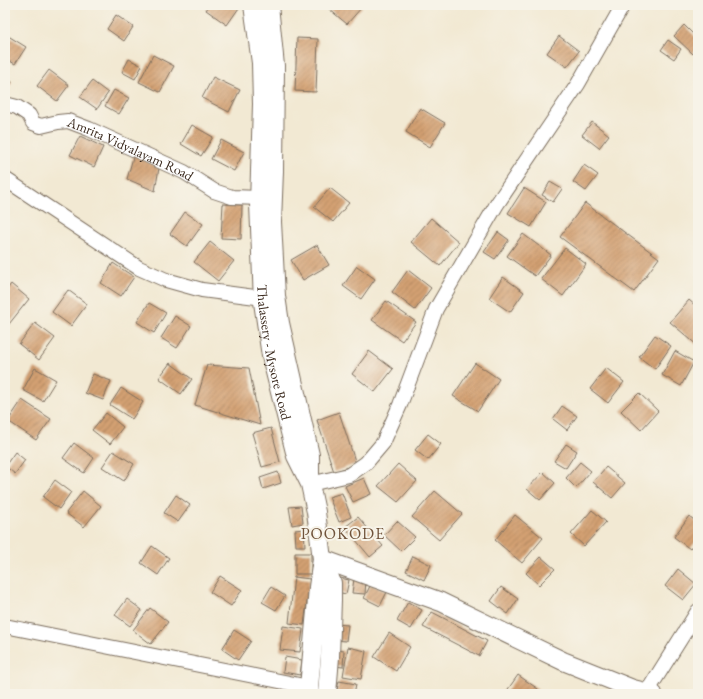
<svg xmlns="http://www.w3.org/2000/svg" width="703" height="699" viewBox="0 0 703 699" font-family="'EB Garamond',serif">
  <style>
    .building { fill: url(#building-hatch) }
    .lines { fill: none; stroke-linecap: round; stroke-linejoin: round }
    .minor-casing { stroke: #7b6d5d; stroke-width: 16 }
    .major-casing { stroke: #7b6d5d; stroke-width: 20 }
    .minor { stroke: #fff; stroke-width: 14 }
    .major { stroke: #fff; stroke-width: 18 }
    .labels { text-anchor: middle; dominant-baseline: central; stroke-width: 4; stroke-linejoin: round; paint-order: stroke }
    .street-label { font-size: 14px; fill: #3b2a1e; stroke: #f7f3e8 }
    .quarter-label { font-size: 16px; letter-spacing: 1px; fill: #70533b; stroke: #f7f3e8 }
  </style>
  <defs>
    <pattern id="building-hatch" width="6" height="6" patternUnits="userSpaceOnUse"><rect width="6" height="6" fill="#d3a072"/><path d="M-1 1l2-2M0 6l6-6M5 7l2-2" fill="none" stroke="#ac835d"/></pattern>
  </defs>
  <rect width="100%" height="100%" fill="#f7f3e8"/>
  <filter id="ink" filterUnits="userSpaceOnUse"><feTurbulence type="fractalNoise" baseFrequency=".025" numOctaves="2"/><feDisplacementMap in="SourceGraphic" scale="8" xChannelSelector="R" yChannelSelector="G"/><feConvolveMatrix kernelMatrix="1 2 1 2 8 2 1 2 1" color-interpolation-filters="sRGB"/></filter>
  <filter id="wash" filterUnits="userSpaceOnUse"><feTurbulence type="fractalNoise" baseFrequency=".012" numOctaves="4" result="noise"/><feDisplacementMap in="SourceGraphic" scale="16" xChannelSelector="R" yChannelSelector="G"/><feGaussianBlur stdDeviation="0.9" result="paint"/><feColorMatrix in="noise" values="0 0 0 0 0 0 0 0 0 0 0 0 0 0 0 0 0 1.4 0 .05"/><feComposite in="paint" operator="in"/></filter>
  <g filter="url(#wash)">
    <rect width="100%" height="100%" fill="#f2e9d3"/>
    <g id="blocks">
      <path class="building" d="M210,5H241L227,25L206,10Z
        M333,5H360L362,7L347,24L329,9Z
        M116,15L133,27L124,41L107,29Z
        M684,25L698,39V48L693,54L674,36Z
        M5,34L26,47L15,64L5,58Z
        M559,36L579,51L567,67L547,53Z
        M297,38L318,39L316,92L295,91Z
        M668,40L681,49L674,59L661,50Z
        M153,55L174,66L160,92L139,82Z
        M129,59L142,66L135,79L122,72Z
        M49,70L69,85L57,101L37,86Z
        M5,77L12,82L5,92Z
        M213,77L240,90L229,112L202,98Z
        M92,81L108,93L97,109L80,97Z
        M114,90L129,98L119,114L105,106Z
        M420,108L445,123L430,147L406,132Z
        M592,122L609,135L599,148L582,135Z
        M192,125L213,137L201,156L181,144Z
        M80,136L103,147L94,167L70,155Z
        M221,140L244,152L234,171L211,159Z
        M134,154L159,168L155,191L127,179Z
        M584,165L598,175L586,191L573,182Z
        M550,182L562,189L553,202L542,195Z
        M330,188L349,203L333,222L314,207Z
        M524,188L546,202L531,227L508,213Z
        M585,203L659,258L634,292L560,237Z
        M223,204L242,205L241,239L221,238Z
        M185,212L203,224L187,246L170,234Z
        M431,218L459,242L440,266L411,242Z
        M498,232L509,240L495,259L484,252Z
        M523,234L551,255L535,276L507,256Z
        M210,242L234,261L218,281L194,262Z
        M317,245L329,265L303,280L291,260Z
        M565,248L586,264L563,296L541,279Z
        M113,263L134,277L121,296L101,283Z
        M357,266L375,279L361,299L343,286Z
        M408,270L431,288L415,310L392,292Z
        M503,277L524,292L510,312L489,298Z
        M11,284L29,299L5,329V292Z
        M68,290L87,304L71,326L52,312Z
        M689,300L698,308V346L670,322Z
        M386,301L416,322L402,341L372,320Z
        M149,303L166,313L154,333L137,322Z
        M175,316L191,326L177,348L161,338Z
        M35,323L55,338L39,360L19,344Z
        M655,335L671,346L655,369L639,357Z
        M369,351L393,369L375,392L352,374Z
        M675,351L694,362L681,386L662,375Z
        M170,363L192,379L181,394L159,378Z
        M475,363L499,379L478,411L453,396Z
        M207,365L249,368L260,425L195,405Z
        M35,368L56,380L43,401L23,390Z
        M606,368L624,382L608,403L590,389Z
        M93,374L111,381L103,400L85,393Z
        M121,388L143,402L132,419L110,405Z
        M639,393L658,411L641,430L621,411Z
        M22,400L51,419L36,440L8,421Z
        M562,406L577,416L567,430L553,419Z
        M339,412L356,464L334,472L317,420Z
        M106,413L123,427L110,444L92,430Z
        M271,428L280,462L262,467L252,433Z
        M428,434L441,444L428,460L415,450Z
        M74,443L94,458L84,473L63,458Z
        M566,444L577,451L566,468L554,461Z
        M113,451L134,464L124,481L102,467Z
        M15,452L25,460L15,474L5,466Z
        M580,462L591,471L576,488L566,478Z
        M398,464L417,481L398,502L378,486Z
        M606,467L625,483L612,498L593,482Z
        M278,472L281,483L263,489L260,478Z
        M543,472L555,483L540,500L527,489Z
        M364,478L371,494L353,502L345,486Z
        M55,480L71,492L59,509L43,497Z
        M83,491L101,506L84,527L66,513Z
        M435,491L462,514L439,540L412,517Z
        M342,493L351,517L339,522L329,497Z
        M176,495L190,505L178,522L164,513Z
        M301,506L303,523L292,525L289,507Z
        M592,510L606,522L584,546L571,534Z
        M515,515L543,538L522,563L495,540Z
        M689,516L698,523V539L690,549L674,537Z
        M358,517L383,546L370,557L345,527Z
        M397,521L415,537L401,551L384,535Z
        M304,529L305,546H296L295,530Z
        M152,546L169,558L158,575L141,563Z
        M295,553H311V574H295Z
        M413,556L431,565L424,580L406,571Z
        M541,557L555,569L539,585L526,573Z
        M678,569L696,584L683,600L665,586Z
        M220,576L242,590L231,606L210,592Z
        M294,577L310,579L304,625L289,623Z
        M340,578L349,580L346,594L337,592Z
        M354,579L366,580L365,594L352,593Z
        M371,584L387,592L380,606L364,598Z
        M271,587L285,596L276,610L262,602Z
        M501,587L518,599L508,614L491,601Z
        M127,599L142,610L130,626L115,615Z
        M408,602L422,610L411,629L397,621Z
        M150,608L168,622L151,644L133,630Z
        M432,612L487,641L479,656L423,627Z
        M336,624L348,625L346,641L334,640Z
        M283,626L303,629L300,652L280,650Z
        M234,630L251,641L238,660L222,649Z
        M389,633L410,647L396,671L374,657Z
        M348,647L366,651L361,679L343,676Z
        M336,650L344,651L343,667L334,666Z
        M285,657L302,660L300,675L283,672Z
        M518,675L538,689L534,694H509L506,692Z
        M339,681L356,684L354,694H336Z"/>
    </g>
  </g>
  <g filter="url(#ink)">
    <use href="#blocks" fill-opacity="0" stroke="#7b6d5d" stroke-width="1"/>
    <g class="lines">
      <g class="minor-casing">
        <g id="minor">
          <path id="s1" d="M5,104L17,107L29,115L33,123L41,126L58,122L68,121L89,129L184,172L214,191L232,197L260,198"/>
          <path d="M5,179L139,268L166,280L202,290L263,298"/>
          <path d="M310,484L349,475L366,463L383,443L400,405L436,309L497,204L578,84L623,5"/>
          <path d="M5,626L309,687"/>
          <path d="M647,692L698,611"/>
        </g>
      </g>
      <g class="major-casing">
        <g id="major">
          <path id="s2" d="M253,5L261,63L262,104L259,204L263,302L271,356L296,456L310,484L316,512L322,559L318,587L316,611L309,687V694"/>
          <path d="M269,5L275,66L274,171L272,222L276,296L280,323L310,455V481"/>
          <path d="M322,559L441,602L563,661L633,689L653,694"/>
          <path d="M323,560L332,583V600L330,657L327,694"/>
        </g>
      </g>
      <use href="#minor" class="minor"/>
      <use href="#major" class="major"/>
    </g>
  </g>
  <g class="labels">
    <g class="street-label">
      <text stroke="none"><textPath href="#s1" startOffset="140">Amrita Vidyalayam Road</textPath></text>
      <text stroke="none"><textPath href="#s2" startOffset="349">Thalassery - Mysore Road</textPath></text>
    </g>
    <g class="quarter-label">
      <text x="343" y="533">POOKODE</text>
    </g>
  </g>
  <rect width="703" height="699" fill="none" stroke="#f7f3e8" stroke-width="20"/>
</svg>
